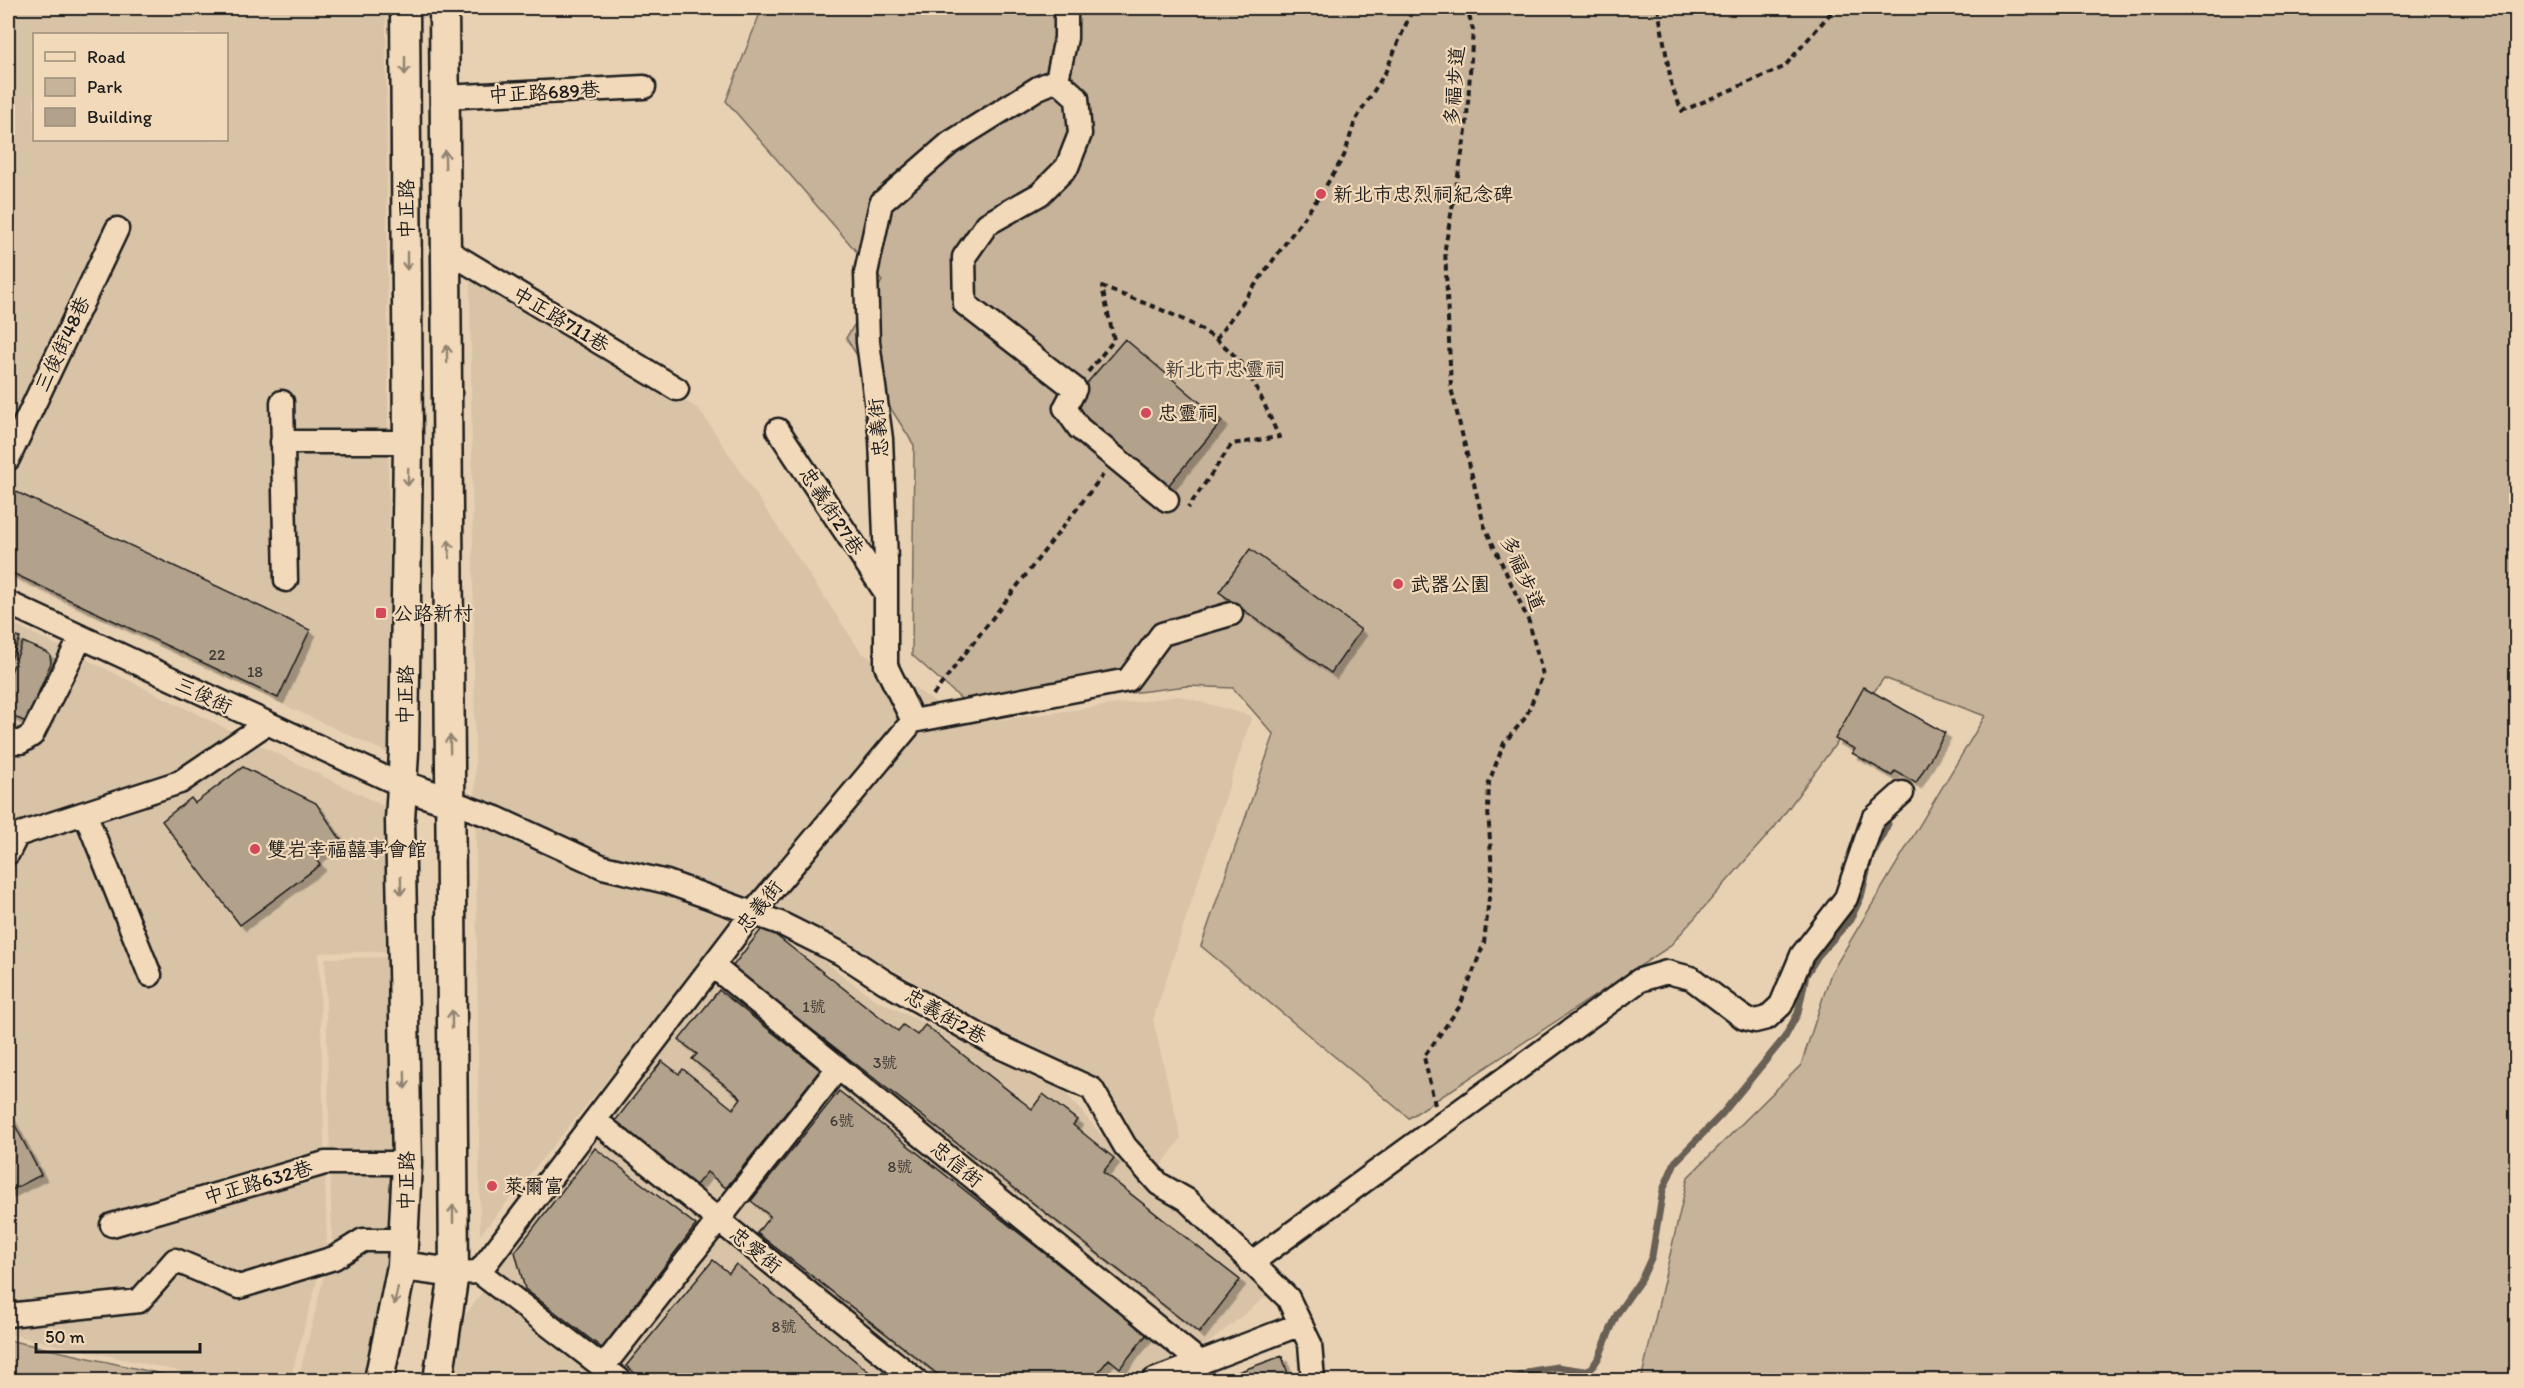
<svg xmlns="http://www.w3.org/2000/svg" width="2524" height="1388" viewBox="0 0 2524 1388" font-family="Itim,'LXGW WenKai TC',sans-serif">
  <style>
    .built { fill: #d8c3a7; fill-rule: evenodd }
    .green { fill: #c7b39a; stroke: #72685b; stroke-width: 1.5 }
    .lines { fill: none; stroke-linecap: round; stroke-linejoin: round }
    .stream { stroke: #696055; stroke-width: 7 }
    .building { fill: #b2a18b; stroke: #1c1c1c; stroke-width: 1.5; filter: url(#shadow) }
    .minor-casing { stroke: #1c1c1c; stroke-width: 27 }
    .major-casing { stroke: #1c1c1c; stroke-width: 33 }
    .path { stroke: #1c1c1c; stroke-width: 4; stroke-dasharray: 6 4.5; stroke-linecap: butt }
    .minor { stroke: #f1d9b9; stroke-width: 22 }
    .major { stroke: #f1d9b9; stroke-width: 28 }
    .oneway { stroke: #918472 }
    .poi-dot { fill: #d1495b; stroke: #f1d9b9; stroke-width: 2 }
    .labels { text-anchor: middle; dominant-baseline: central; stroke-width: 4.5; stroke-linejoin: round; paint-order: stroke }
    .number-label { font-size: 16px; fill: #423d38 }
    .street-label { font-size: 20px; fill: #1c1c1c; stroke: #f1d9b9 }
    .poi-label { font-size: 20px; fill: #1c1c1c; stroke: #f1d9b9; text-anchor: start }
    .park-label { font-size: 20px; fill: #47423c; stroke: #f1d9b9 }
  </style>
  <defs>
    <filter id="shadow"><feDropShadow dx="5.5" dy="5.5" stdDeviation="0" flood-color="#0004"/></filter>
  </defs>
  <rect width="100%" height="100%" fill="#e8d1b3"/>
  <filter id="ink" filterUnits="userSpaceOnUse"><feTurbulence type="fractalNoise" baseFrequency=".0167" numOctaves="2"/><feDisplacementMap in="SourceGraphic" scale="12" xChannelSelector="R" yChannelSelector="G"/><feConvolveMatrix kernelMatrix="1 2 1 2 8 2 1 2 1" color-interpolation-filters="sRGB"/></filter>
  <g filter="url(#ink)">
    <path class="built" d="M8,8H386L390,754L8,577ZM34,34H226V140H34Z
      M470,275L699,409L861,652L968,724L1179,696L1252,716L1153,1020L1181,1138L1157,1172L1095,1077L1012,1043L901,974L758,896L480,1235Z
      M8,621L398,813L402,951L319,953L327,1244L290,1380H220L8,1334Z
      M757,922L793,937L873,998L1063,1090L1106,1140L1267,1296L1192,1356L1128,1380H454L461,1319L477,1300L496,1266Z
      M396,957L404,1264L375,1380H327L299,1376L332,1244L325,958Z"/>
    <path class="green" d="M762,8H2516V1380H1641L1688,1177L1801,1065L1831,973L1985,716L1884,678L1774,828L1669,947L1409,1118L1201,946L1274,735L1233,688L1187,686L976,712L912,655L914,445L846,338L882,281L726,101Z
      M8,1340L188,1380H8Z"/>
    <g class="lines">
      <path class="stream" d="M1511,1380L1532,1371L1557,1367L1584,1371L1592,1368L1599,1357L1617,1314L1642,1278L1652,1256L1663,1190L1675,1162L1722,1114L1785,1037L1798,1013L1806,975L1818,956L1850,920L1861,897L1870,859L1888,824"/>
    </g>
    <path class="building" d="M1125,339L1222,421L1167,487L1069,404Z
      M8,488L310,630L278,698L8,571Z
      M1250,549L1361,630L1331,673L1219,592Z
      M8,632L20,638L8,666Z
      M23,642L46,652L50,655L51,663L26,722L8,714V679Z
      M1864,687L1945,733L1916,783L1895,771L1892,776L1852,753L1855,749L1835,739Z
      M243,767L316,803L341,840L315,858L320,865L240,925L162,821L191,798L195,803Z
      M764,926L898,1031L903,1025L917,1035L925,1025L1032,1109L1043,1094L1077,1120L1073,1125L1114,1158L1103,1172L1240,1280L1199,1333L732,967Z
      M719,990L820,1070L726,1188L707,1172L696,1185L615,1121L662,1061L679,1074L683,1069L733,1109L741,1098L692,1059L697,1054L679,1040Z
      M839,1091L1147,1334L1120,1368L1109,1359L1092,1380H1082L1079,1378L1077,1380H945L757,1233L770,1216L751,1201Z
      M8,1112L41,1175L8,1192Z
      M595,1148L696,1225L602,1348L525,1289L515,1252Z
      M713,1260L729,1273L736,1264L879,1380H644L626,1366Z
      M1282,1356L1290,1380H1216Z"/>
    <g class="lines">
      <g class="minor-casing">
        <path id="minor" d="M1057,80L1066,38V8
          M444,97L644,87
          M446,250L677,389
          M282,402L286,580
          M778,430L886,593
          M282,442H408
          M8,459L117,229
          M8,603L401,785
          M913,721L886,666V560L881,439L868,342L866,273L881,203L950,143L1038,88L1057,80L1077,98L1080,134L1067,167L1040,194L987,224L964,257L965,304L1075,389L1065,408L1079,428L1167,500
          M913,721L1128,680L1162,634L1231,614
          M8,742H21L32,735L81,637
          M452,802L496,818L603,867L667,882L780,923L842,954L885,982L996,1045L1092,1089L1125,1146L1159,1184L1187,1200L1288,1298L1310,1344L1313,1380
          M85,813L150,975
          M8,853L17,835L180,782L266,724
          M713,966L1201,1363
          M595,1120L916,1380
          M112,1225L325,1163H407
          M1251,1263L1640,980L1667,972L1691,978L1744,1018L1755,1021L1767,1018L1781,1005L1802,955L1846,898L1873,819L1902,793
          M479,1272L620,1380
          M454,1273L479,1272L751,915L913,721
          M8,1315L139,1301L175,1260L239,1287L334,1258L363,1240H405
          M603,1367L838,1068
          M1154,1380L1301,1324"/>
      </g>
      <g class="major-casing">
        <path id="major" d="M401,785L452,802
          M402,1266L454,1273
          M379,1380L402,1266L407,1163L400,820L404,752L408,442L405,8
          M438,1380L454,1273L444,8"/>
      </g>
      <path class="path" d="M1658,8L1672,87L1682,111L1784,67L1835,8
        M1216,339L1321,194L1344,156L1355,121L1385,73L1413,8
        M1088,372L1114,340L1102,287C1153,307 1219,325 1249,375C1261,394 1269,416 1279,437L1232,444L1188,508
        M933,695L1103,475
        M1435,1105L1424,1057L1460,1006L1484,943L1492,871L1488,810L1489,782L1504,743L1526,717L1543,675L1529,622L1484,525L1451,388L1445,248L1466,131L1473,30L1467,8"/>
      <use href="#minor" class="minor"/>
      <use href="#major" class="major"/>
    </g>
    <defs><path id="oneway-shaft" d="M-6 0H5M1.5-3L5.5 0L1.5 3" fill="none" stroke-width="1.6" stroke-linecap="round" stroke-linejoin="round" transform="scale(1.5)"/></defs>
    <g class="oneway">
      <use href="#oneway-shaft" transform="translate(405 66) rotate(90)"/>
      <use href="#oneway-shaft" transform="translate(445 159) rotate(-91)"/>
      <use href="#oneway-shaft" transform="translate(407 261) rotate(90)"/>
      <use href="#oneway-shaft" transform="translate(447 354) rotate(-91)"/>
      <use href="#oneway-shaft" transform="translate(408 477) rotate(91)"/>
      <use href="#oneway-shaft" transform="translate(449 549) rotate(-91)"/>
      <use href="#oneway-shaft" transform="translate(450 744) rotate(-91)"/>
      <use href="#oneway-shaft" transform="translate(401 886) rotate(89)"/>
      <use href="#oneway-shaft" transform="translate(452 1019) rotate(-90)"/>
      <use href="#oneway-shaft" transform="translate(405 1080) rotate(89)"/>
      <use href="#oneway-shaft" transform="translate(453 1214) rotate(-90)"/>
      <use href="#oneway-shaft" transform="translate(396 1296) rotate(102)"/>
    </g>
  </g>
  <g class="poi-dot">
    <circle cx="1321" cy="194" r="6"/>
    <circle cx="1146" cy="413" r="6"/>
    <circle cx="1398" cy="584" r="6"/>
    <rect x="375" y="607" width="12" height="12" rx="3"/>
    <circle cx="255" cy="849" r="6"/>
    <circle cx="492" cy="1186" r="6"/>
  </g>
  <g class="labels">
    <g class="number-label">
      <text x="217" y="654">22</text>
      <text x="255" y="671">18</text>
      <text x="814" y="1006">1號</text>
      <text x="885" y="1062">3號</text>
      <text x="842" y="1120">6號</text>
      <text x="900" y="1166">8號</text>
      <text x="784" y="1326">8號</text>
    </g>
    <g class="street-label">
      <text transform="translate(1454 86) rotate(-86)">多福步道</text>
      <text transform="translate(544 92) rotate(-3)">中正路689巷</text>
      <text transform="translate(406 209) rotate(-90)">中正路</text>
      <text transform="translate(561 319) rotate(31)">中正路711巷</text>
      <text transform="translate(62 344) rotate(-65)">三俊街48巷</text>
      <text transform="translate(878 428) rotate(-96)">忠義街</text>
      <text transform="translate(832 511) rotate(57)">忠義街27巷</text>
      <text transform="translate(1523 573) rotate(66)">多福步道</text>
      <text transform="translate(204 695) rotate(25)">三俊街</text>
      <text transform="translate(405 695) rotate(-89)">中正路</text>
      <text transform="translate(759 906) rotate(-51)">忠義街</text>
      <text transform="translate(946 1016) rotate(30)">忠義街2巷</text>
      <text transform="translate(957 1164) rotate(39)">忠信街</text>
      <text transform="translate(406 1181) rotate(-89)">中正路</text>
      <text transform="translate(258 1182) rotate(-16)">中正路632巷</text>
      <text transform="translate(756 1250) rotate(39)">忠愛街</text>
    </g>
    <g class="poi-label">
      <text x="1333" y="194">新北市忠烈祠紀念碑</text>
      <text x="1158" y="413">忠靈祠</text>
      <text x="1410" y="584">武器公園</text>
      <text x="393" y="613">公路新村</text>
      <text x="267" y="849">雙岩幸福囍事會館</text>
      <text x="504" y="1186">萊爾富</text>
    </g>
    <g class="park-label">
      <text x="1225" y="369">新北市忠靈祠</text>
    </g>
  </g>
  <rect width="2524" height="1388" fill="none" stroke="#f1d9b9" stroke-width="30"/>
  <rect x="15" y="15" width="2494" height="1358" fill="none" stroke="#1c1c1c" stroke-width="2" filter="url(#ink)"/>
  <rect x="33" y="33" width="195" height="108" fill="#f1d9b9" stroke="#9c8d7a" stroke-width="1.5"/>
  <rect x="45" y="52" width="30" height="9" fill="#f1d9b9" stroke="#9c8d7a" stroke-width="1.5"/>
  <text x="87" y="63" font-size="18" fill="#1c1c1c">Road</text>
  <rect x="45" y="78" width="30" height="18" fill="#c7b39a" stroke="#9c8d7a" stroke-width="1.5"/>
  <text x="87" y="93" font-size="18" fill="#1c1c1c">Park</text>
  <rect x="45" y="108" width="30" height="18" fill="#b2a18b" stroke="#9c8d7a" stroke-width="1.5"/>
  <text x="87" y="123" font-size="18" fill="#1c1c1c">Building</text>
  <path d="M36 1343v9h164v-9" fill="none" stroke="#1c1c1c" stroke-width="3"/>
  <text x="45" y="1343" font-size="18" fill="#1c1c1c" stroke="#f1d9b9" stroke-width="4.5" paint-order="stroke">50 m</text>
</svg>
